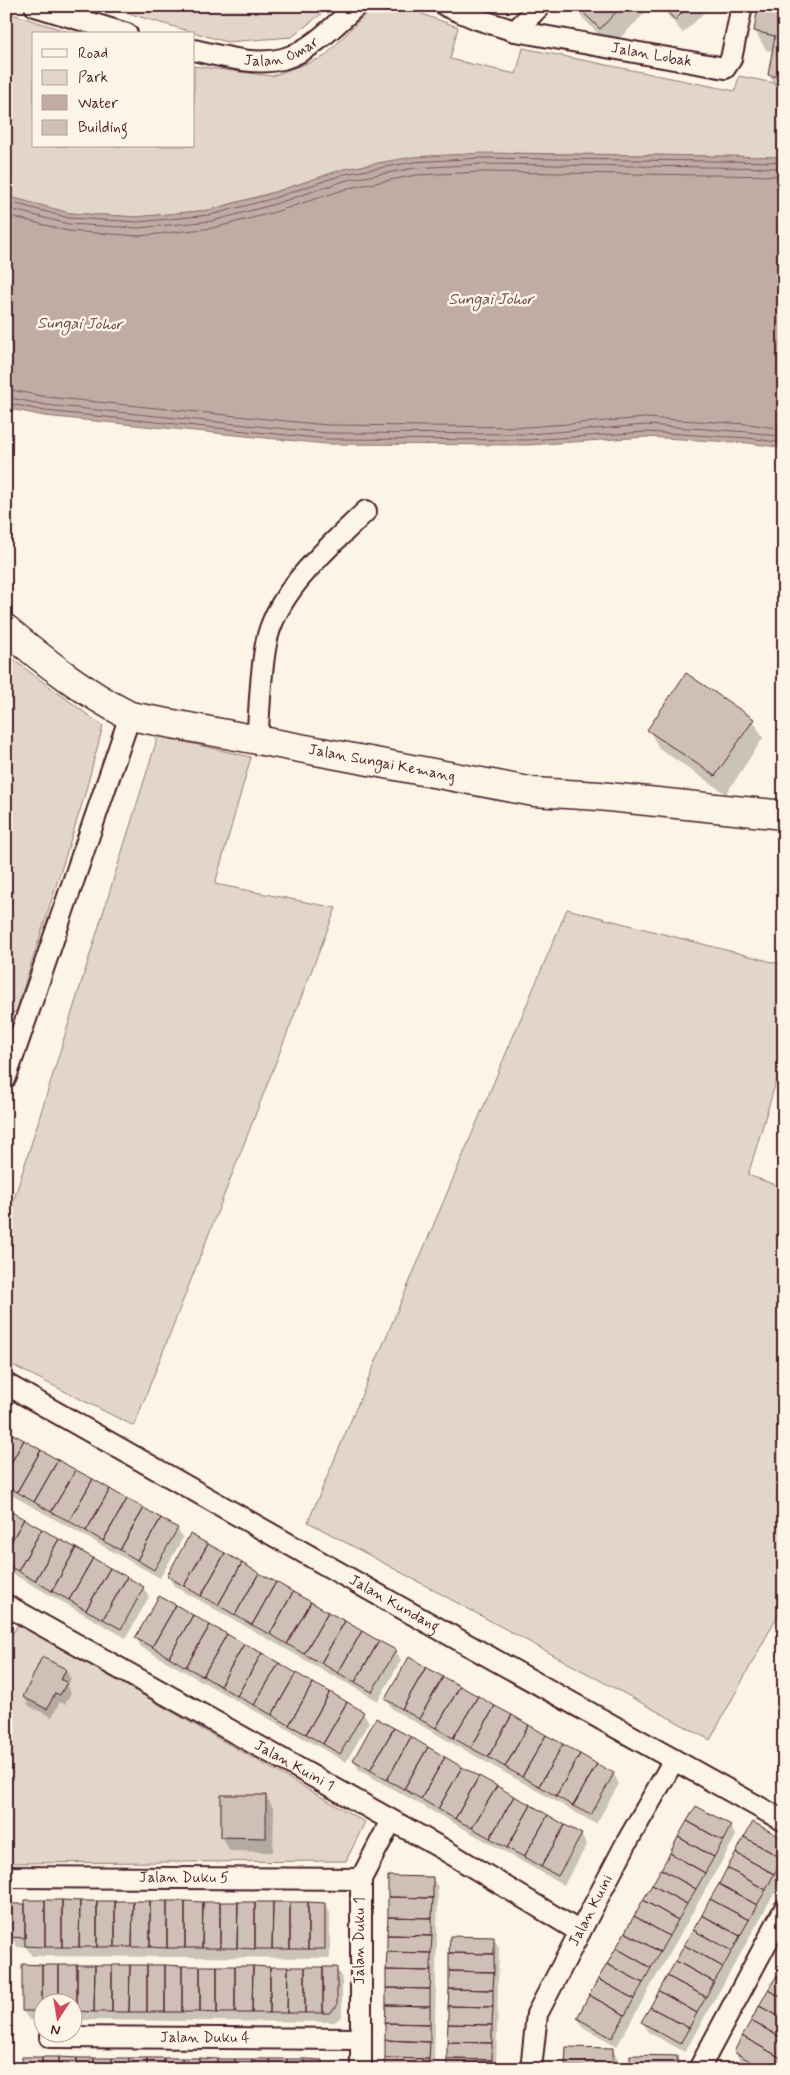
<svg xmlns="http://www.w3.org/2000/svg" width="790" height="2075" viewBox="0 0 790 2075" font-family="Mynerve,sans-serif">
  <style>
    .green { fill: #e2d5ca; stroke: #967a7a }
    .water { fill: #c0aca5; stroke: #917474 }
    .shadow { fill: #0003 }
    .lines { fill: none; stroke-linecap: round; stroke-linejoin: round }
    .shore { stroke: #79575c; stroke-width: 1 }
    .building { fill: #cfc0b7; stroke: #4a1f2b }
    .street-casing { stroke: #4a1f2b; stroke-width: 24 }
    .secondary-casing { stroke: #4a1f2b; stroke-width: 31 }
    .street { stroke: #fcf5e5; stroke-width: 20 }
    .secondary { stroke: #fcf5e5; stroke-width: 28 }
    .labels { text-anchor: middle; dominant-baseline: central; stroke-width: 5; stroke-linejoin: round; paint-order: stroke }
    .street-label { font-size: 15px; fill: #4a1f2b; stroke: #fcf5e5 }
    .water-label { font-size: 16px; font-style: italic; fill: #6d4950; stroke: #fcf5e5 }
  </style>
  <rect width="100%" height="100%" fill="#fcf5e5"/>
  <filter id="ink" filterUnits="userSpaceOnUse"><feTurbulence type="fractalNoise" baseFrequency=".02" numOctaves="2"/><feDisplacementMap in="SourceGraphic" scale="10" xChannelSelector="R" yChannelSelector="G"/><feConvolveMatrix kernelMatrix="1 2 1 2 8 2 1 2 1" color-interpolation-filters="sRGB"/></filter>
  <g filter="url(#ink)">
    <path class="green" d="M102,6H331L292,37L227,42Z
      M373,6H414L422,14L458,27L450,59L516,74L523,48L735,91L739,76L784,85V157L513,153L413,157L344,169L281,190L209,210L137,217L70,213L6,196V12L75,34H34V146H194V66L272,76L324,57Z
      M6,650L19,664L103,726L83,801L16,1012L6,1014Z
      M158,736L251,757L215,884L336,908L134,1426L6,1362V1225Z
      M567,909L784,965V1055L748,1175L784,1188V1604L710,1740L308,1522Z
      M18,1624L365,1822L346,1861L6,1863V1646Z"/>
    <path class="water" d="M482,153L784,157V448L748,443L646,437L529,445L326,444L44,416L6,408V196L70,213L137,217L209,210L269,194L344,169L413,157Z"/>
    <path class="shadow" d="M513,6H536L524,18Z
      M575,6H652L611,47L582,17Z
      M660,6H711L683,33Z
      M784,6V94L780,93L769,75L773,51L766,50L755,31Z
      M753,720L763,738L726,794L659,748L649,730Z
      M6,1434L177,1528L183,1538L160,1578L6,1492Z
      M6,1511L143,1588L149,1597L126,1638L6,1570Z
      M168,1576L395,1651L401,1660L378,1701L174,1586Z
      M136,1638L363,1713L369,1722L346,1762L141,1647Z
      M409,1659L614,1774L619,1784L596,1824L392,1709L386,1699Z
      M66,1670L71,1679L67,1686L71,1693L65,1704L60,1702L52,1717L29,1706L24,1697Z
      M354,1760L581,1835L587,1845L564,1885L359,1770Z
      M222,1796H266L274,1810L273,1852L230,1851L222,1837Z
      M697,1807L730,1826L736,1836L617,2046L583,2027L578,2018Z
      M784,1841V1876L685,2052L648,2032L643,2022Z
      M432,1878L438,1887L434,2069H386Z
      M325,1904L330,1913V1958L32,1956L26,1947H17L12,1937V1905Z
      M493,1938L499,1947L496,2069H448Z
      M784,1965V2069H754L740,2061L735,2052Z
      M24,1966L336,1968L342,1978V2016L335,2022L72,2020V2002H42V2020H29L23,2011Z
      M612,2049L618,2059L617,2069H566Z
      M677,2057L682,2069H631Z
      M322,2061L326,2069H23Z"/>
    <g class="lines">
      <path class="shore" d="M6,201L69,218L138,222L210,215L271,199L345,174L414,162L482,158L784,162
        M6,208L68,224L138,228L212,221L272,205L347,180L415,168L482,164L784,168
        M6,215L68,231L139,236L213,228L275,212L349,188L416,175L483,172L784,176
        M6,389L47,397L327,425L528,427L646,418L749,424L784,429
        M6,397L46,405L327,433L529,434L646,425L749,432L784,437
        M6,403L45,411L327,439L529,440L646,432L748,438L784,443"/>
    </g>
    <path class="building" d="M577,6H622L600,29Z
      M662,6H689L675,20Z
      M758,6H784V78L768,75L775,36L754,31Z
      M686,673L754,719L715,776L647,730Z
      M7,1431L24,1440L6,1472V1432Z
      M24,1440L41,1450L17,1492L6,1486V1472Z
      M41,1450L58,1460L34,1502L17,1492Z
      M58,1460L76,1470L51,1512L34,1502Z
      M76,1470L93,1479L69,1521L51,1512Z
      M93,1479L110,1489L86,1531L69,1521Z
      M110,1489L127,1499L103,1541L86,1531Z
      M127,1499L144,1508L120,1550L103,1541Z
      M144,1508L161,1518L137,1560L120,1550Z
      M8,1510L24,1519L6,1551V1512Z
      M161,1518L178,1528L154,1570L137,1560Z
      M24,1519L42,1529L18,1571L6,1565V1551Z
      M42,1529L59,1539L35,1581L18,1571Z
      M190,1534L208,1544L184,1586L167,1576Z
      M59,1539L76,1548L52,1591L35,1581Z
      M208,1544L225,1553L201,1596L184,1586Z
      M76,1548L93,1558L69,1600L52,1591Z
      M225,1553L242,1563L218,1605L201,1596Z
      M93,1558L110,1568L86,1610L69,1600Z
      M242,1563L259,1573L235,1615L218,1605Z
      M110,1568L127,1577L103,1619L86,1610Z
      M259,1573L276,1582L252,1625L235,1615Z
      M127,1577L144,1587L121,1629L103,1619Z
      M276,1582L293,1592L270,1634L252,1625Z
      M293,1592L311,1602L287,1644L270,1634Z
      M159,1596L176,1605L152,1647L135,1638Z
      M311,1602L328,1612L304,1654L287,1644Z
      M176,1605L193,1615L169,1657L152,1647Z
      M328,1612L345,1621L321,1663L304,1654Z
      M193,1615L210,1625L186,1667L169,1657Z
      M345,1621L362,1631L338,1673L321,1663Z
      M210,1625L227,1634L203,1676L186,1667Z
      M362,1631L379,1641L355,1682L338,1673Z
      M227,1634L244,1644L220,1686L203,1676Z
      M379,1641L396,1650L372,1692L355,1682Z
      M244,1644L262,1653L237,1696L220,1686Z
      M262,1653L279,1663L254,1705L237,1696Z
      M42,1657L66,1669L61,1680L67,1682L60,1695L55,1693L47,1709L23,1697Z
      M409,1657L426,1667L402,1709L385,1699Z
      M279,1663L296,1673L272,1715L254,1705Z
      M426,1667L443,1677L419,1719L402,1709Z
      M296,1673L313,1683L289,1725L272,1715Z
      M443,1677L460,1686L436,1728L419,1719Z
      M313,1683L330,1692L306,1734L289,1725Z
      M460,1686L478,1696L453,1738L436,1728Z
      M330,1692L347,1702L323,1744L306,1734Z
      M478,1696L495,1706L471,1748L453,1738Z
      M347,1702L364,1712L340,1754L323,1744Z
      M495,1706L512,1715L488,1757L471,1748Z
      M512,1715L529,1725L505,1767L488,1757Z
      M376,1718L394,1728L370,1770L353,1760Z
      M529,1725L546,1735L522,1777L505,1767Z
      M394,1728L411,1737L387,1780L370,1770Z
      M546,1735L563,1744L539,1786L522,1777Z
      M411,1737L428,1747L404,1789L387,1780Z
      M563,1744L580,1754L556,1796L539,1786Z
      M428,1747L445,1757L421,1799L404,1789Z
      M580,1754L597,1764L573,1806L556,1796Z
      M445,1757L462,1767L438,1809L421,1799Z
      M597,1764L614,1773L591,1815L573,1806Z
      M462,1767L479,1776L455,1819L438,1809Z
      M479,1776L497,1786L472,1828L455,1819Z
      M497,1786L514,1796L490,1838L472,1828Z
      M221,1795H266V1838L221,1837Z
      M514,1796L531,1805L507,1848L490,1838Z
      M531,1805L548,1815L524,1857L507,1848Z
      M696,1806L731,1825L723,1841L687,1821Z
      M548,1815L565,1825L541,1867L524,1857Z
      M687,1821L723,1841L714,1857L678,1837Z
      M753,1822L784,1839L783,1859L744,1837Z
      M565,1825L582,1834L558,1876L541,1867Z
      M678,1837L714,1857L705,1873L670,1853Z
      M744,1837L783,1859L774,1874L736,1853Z
      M670,1853L705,1873L696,1889L661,1869Z
      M736,1853L774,1874L766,1890L727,1868Z
      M727,1868L766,1890L757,1905L719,1884Z
      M661,1869L696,1889L687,1904L652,1885Z
      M388,1876L433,1877V1898L388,1897Z
      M719,1884L757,1905L749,1920L710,1899Z
      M652,1885L687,1904L678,1920L643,1900Z
      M388,1897L433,1898L432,1918L388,1917Z
      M710,1899L749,1920L740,1936L702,1915Z
      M25,1900H45V1947L25,1946Z
      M45,1900H62V1947H45Z
      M62,1900L80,1901L79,1947H62Z
      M643,1900L678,1920L669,1936L634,1916Z
      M80,1901H97V1947H79Z
      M97,1901H115V1947H97Z
      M115,1901H133L132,1947H115Z
      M133,1901H150V1947H132Z
      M150,1901H167V1948L150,1947Z
      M167,1901H185V1948H167Z
      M185,1901L203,1902L202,1948H185Z
      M203,1902H220V1948H202Z
      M220,1902H238L237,1948H220Z
      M238,1902H255V1949L237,1948Z
      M255,1902H273L272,1949H255Z
      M273,1902H290V1949H272Z
      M290,1902H308V1949H290Z
      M308,1902L325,1903V1949H308Z
      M11,1904H25V1938L10,1937Z
      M702,1915L740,1936L732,1951L693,1930Z
      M634,1916L669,1936L660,1952L625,1932Z
      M388,1917L432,1918V1936L387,1935Z
      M693,1930L732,1951L723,1967L684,1945Z
      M625,1932L660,1952L651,1968L616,1948Z
      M387,1935L432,1936L431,1953L387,1952Z
      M450,1936L494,1937V1954L449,1953Z
      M684,1945L723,1967L714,1982L676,1961Z
      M616,1948L651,1968L643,1983L607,1964Z
      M387,1952L431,1953V1971L386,1970Z
      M449,1953L494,1954V1972L449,1971Z
      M676,1961L714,1982L706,1997L667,1976Z
      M22,1964L42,1965V2011H22Z
      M607,1964L643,1983L634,1999L598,1979Z
      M42,1965H59V2002H42V2011Z
      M59,1965H77V2011H72V2002H59Z
      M77,1965H95L94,2012L77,2011Z
      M95,1965H112V2012H94Z
      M112,1965H130L129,2012H112Z
      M130,1965H147V2012H129Z
      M147,1965H165V2012H147Z
      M165,1965L182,1966V2012H165Z
      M182,1966H200V2012H182Z
      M200,1966H217V2013L200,2012Z
      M217,1966H235V2013H217Z
      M235,1966H253L252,2013H235Z
      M253,1966L270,1967V2013H252Z
      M270,1967H288L287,2013H270Z
      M288,1967H305V2013H287Z
      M305,1967H323V2013H305Z
      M323,1967H337V2006L329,2013H323Z
      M386,1970L431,1971L430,1989L386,1988Z
      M449,1971L494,1972L493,1990L449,1989Z
      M777,1975L784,1979V1999L768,1990Z
      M667,1976L706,1997L697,2013L659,1991Z
      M598,1979L634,1999L625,2015L589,1995Z
      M386,1988L430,1989V2006L386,2005Z
      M449,1989L493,1990V2007L448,2006Z
      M768,1990L784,1999V2019L759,2006Z
      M659,1991L697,2013L689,2028L650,2007Z
      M589,1995L625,2015L612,2038L577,2018Z
      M386,2005L430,2006V2024L385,2023Z
      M448,2006L493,2007L492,2025L448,2024Z
      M759,2006L784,2019V2039L751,2021Z
      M650,2007L689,2028L680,2044L641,2022Z
      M751,2021L784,2039V2052L781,2058L742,2036Z
      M385,2023L430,2024V2042L385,2040Z
      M448,2024L492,2025V2043L447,2042Z
      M742,2036L781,2058L775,2069H764L734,2052Z
      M385,2040L430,2042L429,2059L385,2058Z
      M447,2042L492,2043V2060L447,2059Z
      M566,2047L613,2048V2067L565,2066Z
      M630,2055L677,2056V2069H630Z
      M22,2057H42V2069H22Z
      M42,2057H59V2069H42Z
      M59,2057L77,2058V2069H59Z
      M77,2058H94V2069H77Z
      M94,2058H112V2069H94Z
      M112,2058H129V2069H112Z
      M129,2058H147V2069H129Z
      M147,2058H164V2069H147Z
      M164,2058H182V2069H164Z
      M182,2058H199V2069H182Z
      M199,2058L217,2059V2069H199Z
      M385,2058L429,2059V2069H384Z
      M217,2059H235V2069H217Z
      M235,2059H252V2069H235Z
      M252,2059H270V2069H252Z
      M270,2059H287V2069H270Z
      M287,2059H305V2069H287Z
      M305,2059L322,2060V2069H305Z
      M447,2059L492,2060V2069H447Z
      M565,2066L613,2067L612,2069H565Z"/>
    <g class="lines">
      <g class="street-casing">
        <g id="street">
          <path d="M35,6L127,34"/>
          <path id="s1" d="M446,6L477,19L515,31L725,68L731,59L742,6"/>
          <path d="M515,31L540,6"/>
          <path id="s2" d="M194,50C280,71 292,67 356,6"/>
          <path d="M257,740C260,708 260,675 266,644C275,592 330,546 366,511"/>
          <path d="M6,1077L130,716"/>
          <path id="s3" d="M6,1384L398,1606L784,1821"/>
          <path id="s4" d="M6,1605L443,1849L580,1932"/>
          <path id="s5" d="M6,1877L361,1879"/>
          <path id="s6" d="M50,2037L360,2039"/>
          <path d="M361,2069V1879L391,1821"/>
          <path id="s7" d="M531,2069L537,2014L627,1842L674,1760"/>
          <path d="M699,2069L784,1910"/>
        </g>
      </g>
      <g class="secondary-casing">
        <g id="secondary">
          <path id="s8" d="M6,629C45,662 85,693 130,716L534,792L599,796L784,815"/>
        </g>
      </g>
      <use href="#street" class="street"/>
      <use href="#secondary" class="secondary"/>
    </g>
  </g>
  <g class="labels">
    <g class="street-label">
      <text stroke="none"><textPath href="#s2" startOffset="90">Jalan Omar</textPath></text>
      <text stroke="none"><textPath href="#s1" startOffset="212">Jalan Lobak</textPath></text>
      <text stroke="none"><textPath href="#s8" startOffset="408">Jalan Sungai Kemang</textPath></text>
      <text stroke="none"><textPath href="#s3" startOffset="446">Jalan Kundang</textPath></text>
      <text stroke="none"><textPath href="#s4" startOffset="330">Jalan Kuini 1</textPath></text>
      <text stroke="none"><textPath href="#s5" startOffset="178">Jalan Duku 5</textPath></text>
      <text stroke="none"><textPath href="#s7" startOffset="172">Jalan Kuini</textPath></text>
      <text transform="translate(360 1941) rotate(-90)">Jalan Duku 1</text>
      <text stroke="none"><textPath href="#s6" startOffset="155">Jalan Duku 4</textPath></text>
    </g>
    <g class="water-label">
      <text x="491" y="299">Sungai Johor</text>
      <text transform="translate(80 324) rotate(1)">Sungai Johor</text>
    </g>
  </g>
  <rect width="790" height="2075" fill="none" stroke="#fcf5e5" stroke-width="25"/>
  <rect x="12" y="12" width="765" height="2050" fill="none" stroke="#4a1f2b" stroke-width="2" filter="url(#ink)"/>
  <rect x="32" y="32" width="162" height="115" fill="#fcf5e5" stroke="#b59f9b"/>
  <rect x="42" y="49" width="25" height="8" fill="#fcf5e5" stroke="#b59f9b"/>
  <text x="78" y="58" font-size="15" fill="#4a1f2b">Road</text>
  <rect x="42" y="70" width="25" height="15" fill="#e2d5ca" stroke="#b59f9b"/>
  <text x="78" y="82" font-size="15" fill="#4a1f2b">Park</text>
  <rect x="42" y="95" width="25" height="15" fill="#c0aca5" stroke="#b59f9b"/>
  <text x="78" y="108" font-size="15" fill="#4a1f2b">Water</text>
  <rect x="42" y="120" width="25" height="15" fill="#cfc0b7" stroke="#b59f9b"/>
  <text x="78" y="132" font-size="15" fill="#4a1f2b">Building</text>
  <g transform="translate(58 2018) rotate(192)"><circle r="24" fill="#fcf5e5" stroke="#b59f9b"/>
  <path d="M0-4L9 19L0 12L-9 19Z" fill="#d1495b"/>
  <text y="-8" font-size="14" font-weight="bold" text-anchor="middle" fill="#4a1f2b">N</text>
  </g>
</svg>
